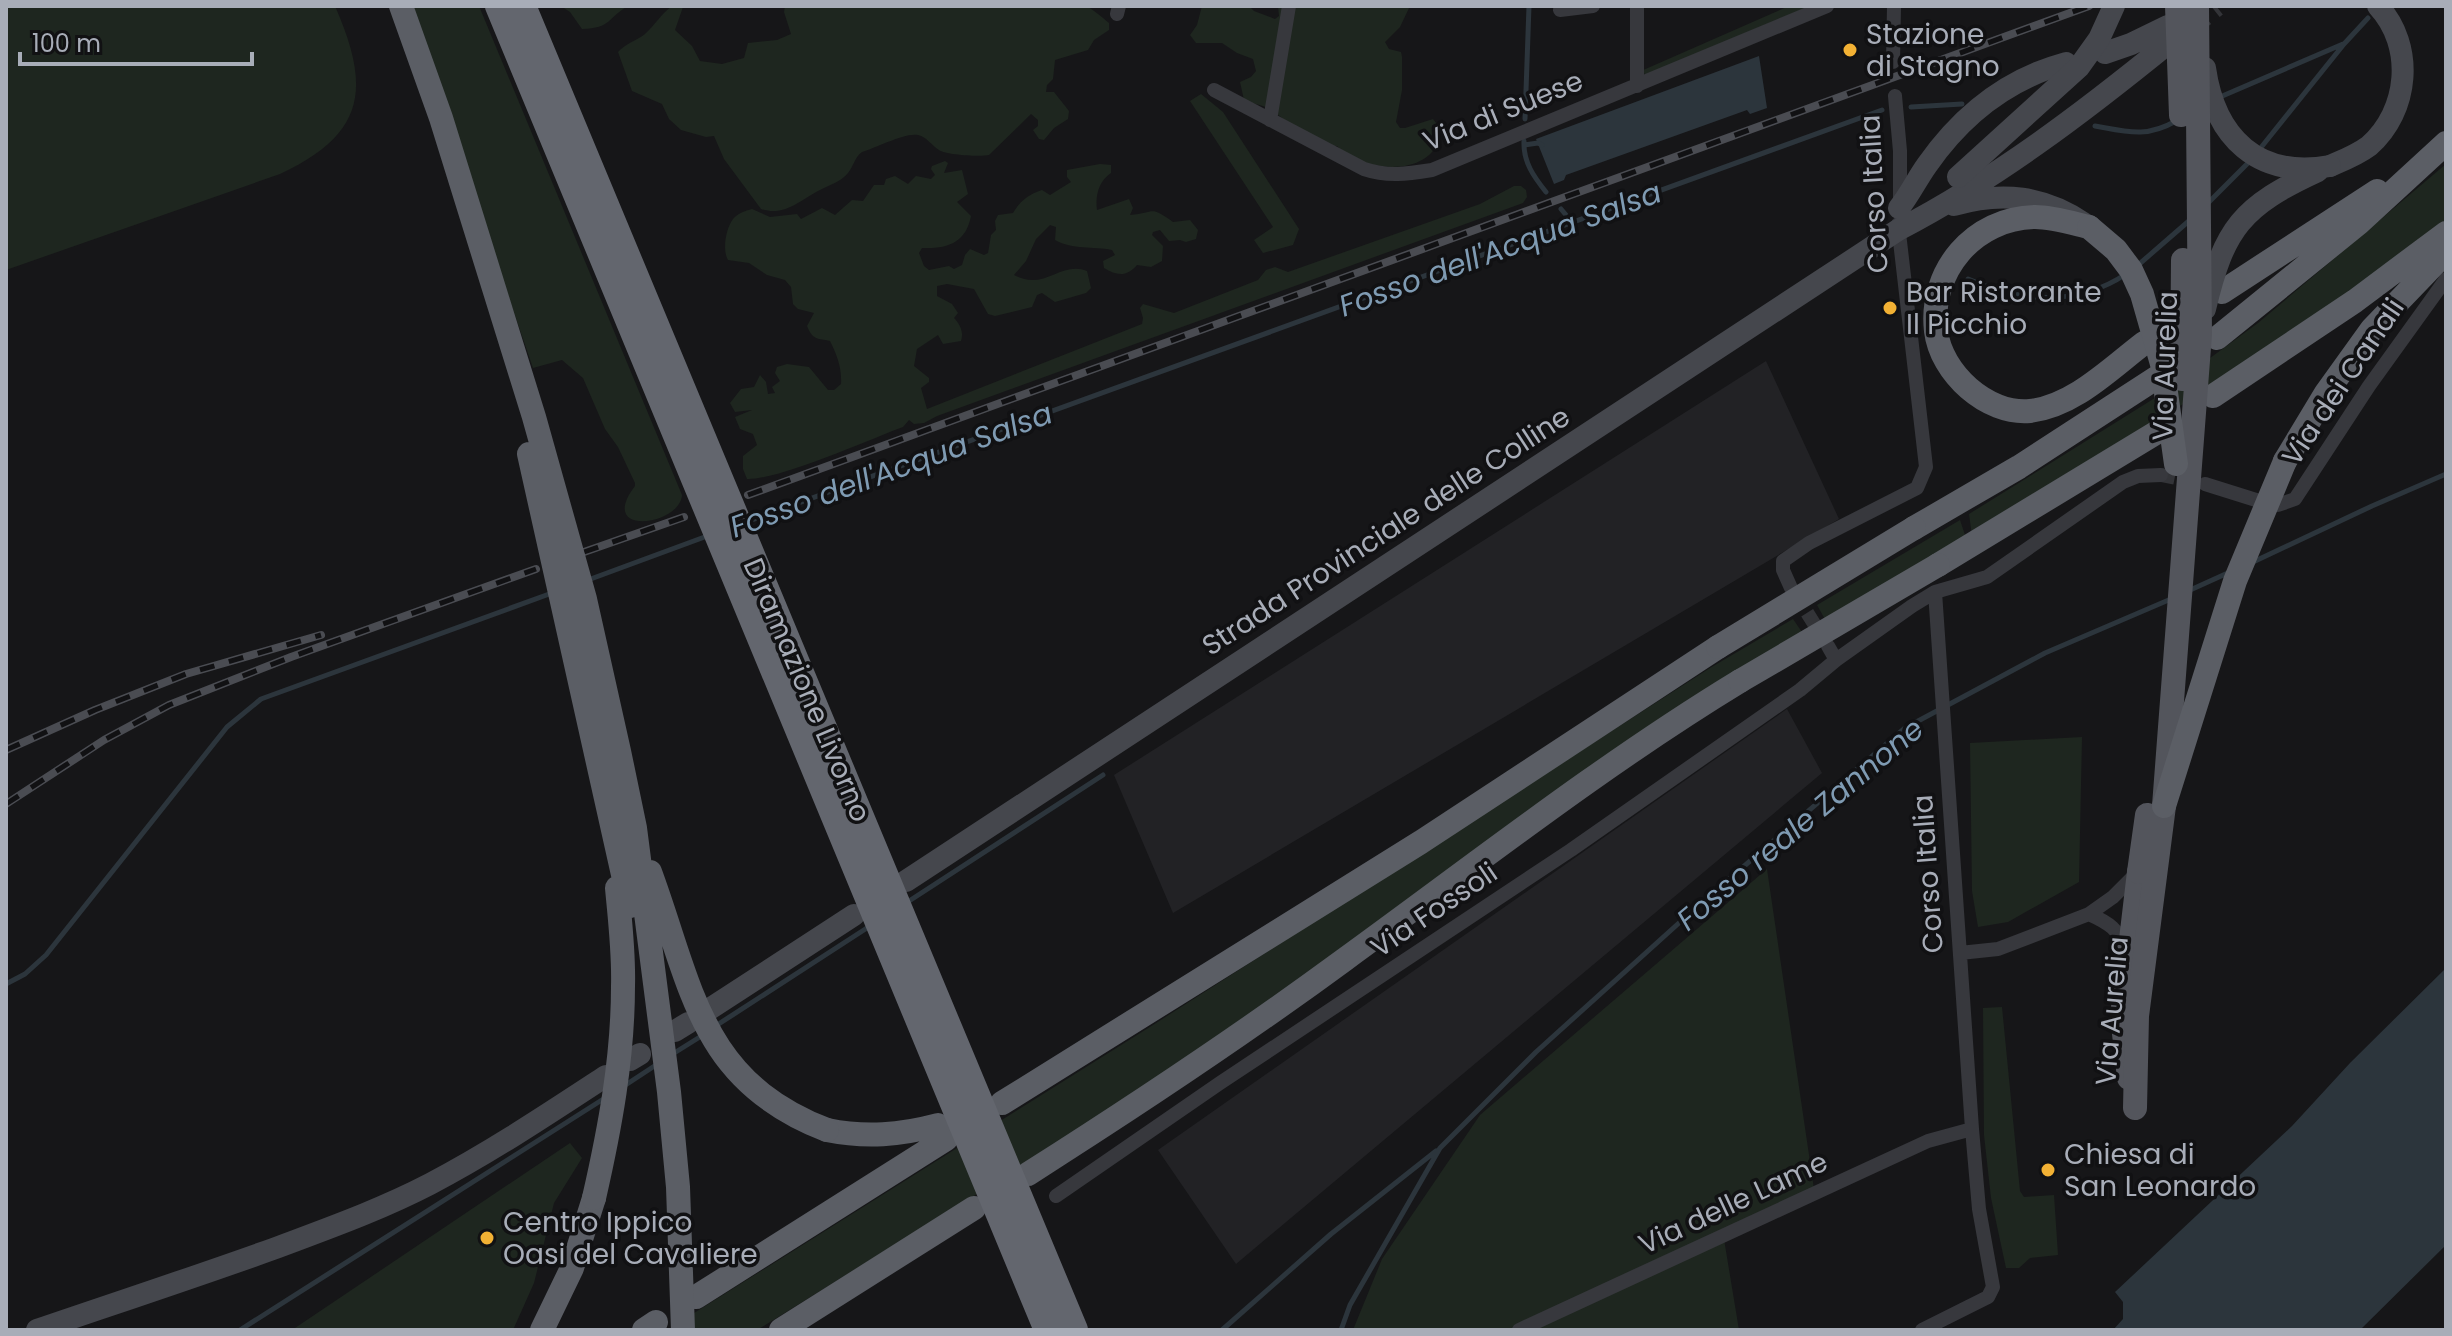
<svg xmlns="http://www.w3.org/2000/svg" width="2452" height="1336" viewBox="0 0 2452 1336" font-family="Poppins,sans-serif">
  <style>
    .built { fill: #222225 }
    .green { fill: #1e261f }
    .water { fill: #2c353c }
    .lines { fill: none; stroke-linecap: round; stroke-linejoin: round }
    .stream { stroke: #2c353c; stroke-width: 5 }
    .minor-tunnel { stroke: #333438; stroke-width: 14; stroke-dasharray: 14 7; stroke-linecap: butt }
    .secondary-tunnel { stroke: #333438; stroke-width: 22; stroke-dasharray: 22 11; stroke-linecap: butt }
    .minor { stroke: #37383d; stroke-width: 14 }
    .secondary { stroke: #45474d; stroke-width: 22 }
    .primary { stroke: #53555c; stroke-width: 24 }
    .trunk { stroke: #5b5e65; stroke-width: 24 }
    .rail-casing { stroke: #4a4c52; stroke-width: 8 }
    .rail { stroke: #111113; stroke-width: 5; stroke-dasharray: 15; stroke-linecap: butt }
    .secondary-bridge { stroke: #45474d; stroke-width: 22 }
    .primary-bridge { stroke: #53555c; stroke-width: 24 }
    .trunk-bridge { stroke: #5b5e65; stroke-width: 24 }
    .motorway-bridge { stroke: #63666e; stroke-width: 28 }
    .poi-dot { fill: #f2b134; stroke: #111113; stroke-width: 3 }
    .labels { text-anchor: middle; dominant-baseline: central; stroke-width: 7; stroke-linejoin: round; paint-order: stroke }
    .poi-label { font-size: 28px; fill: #a8adb8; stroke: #111113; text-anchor: start }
    .street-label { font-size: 28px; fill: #a8adb8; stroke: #111113 }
    .water-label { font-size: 30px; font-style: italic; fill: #7f9bb3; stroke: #111113 }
  </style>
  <rect width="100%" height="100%" fill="#161618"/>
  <path class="built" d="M1766,361L1839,519L1173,913L1114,775Z
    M1787,709L1822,773L1236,1264L1158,1150Z"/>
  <path class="green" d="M6,6H335C371,88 366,134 280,174L6,270Z
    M409,6H479L682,495C680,526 596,537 635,486V483L618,447L605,429L583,378L562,360L533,368Z
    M561,6H628C607,18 612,28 582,29L570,12Z
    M672,6L683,7L675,30L692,46L700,61L722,64L744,58L748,43L777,40L791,34L784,12L785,6H1085C1092,8 1103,18 1109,23V30L1094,40L1088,50L1055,60L1053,79L1047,85L1046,92H1054L1069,111L1068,119L1054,128L1044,140L1039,139L1033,130L1038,126V120L1031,114L989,155C981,157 946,155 939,150C931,145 927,137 918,135C906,132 875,148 862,152C854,158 854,166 848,173C841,182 829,185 820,190C800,200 785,217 761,209L724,159L714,136L706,137L681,130L669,119L662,104L632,91L618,52C626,43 636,41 645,34C655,25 661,14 672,6Z
    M1202,6H1249L1254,11L1275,19L1279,16L1278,6H1410L1400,27L1385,42L1389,49L1401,52L1402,57V90L1396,122L1400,128H1405L1433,119L1443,132C1433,167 1399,171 1369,164C1364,163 1356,162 1351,159C1346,156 1341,150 1337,146L1311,149C1298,132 1286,119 1269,109C1261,104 1252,104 1244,100L1240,82L1251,77L1256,71L1253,59L1237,53L1222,43H1196L1190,35L1197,25Z
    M1789,6H1810L1646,75L1641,71Z
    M1201,94L1223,112L1299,229L1293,245L1263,253L1254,240L1273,227L1190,101Z
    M945,161L948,163L944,173L962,170L968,194L957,202L971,216C966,243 947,249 922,248L919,253L924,266L929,270L949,266L954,269L962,265L965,255L970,249L984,255L988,253L991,235L996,230L995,221L998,215L1013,213C1020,201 1029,194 1042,190L1050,195L1071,182L1067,177V170L1100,164L1111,165V173C1099,181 1095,195 1097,210L1129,199L1133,208L1130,215C1156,213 1149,205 1173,222L1190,220L1198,230L1196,239L1186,242L1180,240L1169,241L1160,230L1153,232L1152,235L1163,246L1162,261L1151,267L1137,265C1127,277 1117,276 1104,268L1103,261L1115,255L1112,250C1093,246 1073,250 1055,240L1056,227L1050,225L1036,239L1026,261L1014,275C1044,292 1061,260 1087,271L1091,288L1086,293L1055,302L1042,293L1037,295L1032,307L995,316L988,314L974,289L947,284L937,286V296L952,304L958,313L954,318C960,324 964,332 961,341L943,344L938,335L917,349L914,366L929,378V382L921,388L927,409L1142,324L1143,318L1140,308L1143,304L1174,313L1258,280L1266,270L1275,267L1288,272L1480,204L1514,186H1521L1526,190L1527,197L1523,203L937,416L924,423L914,424L909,420L903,427C868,440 779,480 747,479L743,469V456L757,445L753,434L740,429L735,417L752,410L735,412L730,403L741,389L754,387L760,375L766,382L768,394L775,393L772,387L780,381L775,373L777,367L787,364L809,367L828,390H834L841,384C842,368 837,355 830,341C818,338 813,341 807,326L814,313L798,309L793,304L791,287L785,280L767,275L749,263L728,260C722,250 726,228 733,219C738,213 745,211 752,209L770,217L797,214L801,219L822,208L835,215L852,200L863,201L874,185H884L886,179L895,176L908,184L916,176L931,179L935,175L931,169L932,166Z
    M2446,164V222L2276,346L1972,536L1969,514L2158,396L2258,323Z
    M1960,520L1966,538L1827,623L1817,605Z
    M1793,619L1804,635L1145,1090L757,1330H667L1153,1025L1710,668Z
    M2082,737L2079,882L2008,922L1978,927L1972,891L1970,743Z
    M1767,869L1814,1189L1723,1233L1739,1330H1353L1382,1259L1480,1115Z
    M2002,1007L2020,1191L2024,1197L2054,1195L2058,1255L2030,1258L2019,1268H2006L1991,1198L1984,1135L1983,1008Z
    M570,1143L582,1158L554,1203L534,1283L513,1330H292Z"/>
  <path class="water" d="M1759,56L1767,108L1750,114L1747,110L1566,175L1564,180L1554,184L1536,139Z
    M2446,968V1245L2360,1330H2113L2123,1319V1302L2115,1292L2292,1126L2350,1063Z"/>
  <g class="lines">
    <path class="stream" d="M2220,97L2343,44
      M1911,107L1962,104
      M1525,119L1529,6
      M2095,126C2128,132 2146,138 2176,121
      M1524,141C1523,162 1534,177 1546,192
      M1524,145L1538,143L1542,145
      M2259,150L2344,44L2368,18
      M2206,205L2250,161
      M1561,209L1571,221
      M2137,266L2190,220
      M1968,279C2019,302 2077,307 2126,274
      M746,522L1882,110
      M2253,562L2372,506L2446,474
      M588,580L710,535
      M2188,591L2230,572
      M906,903L1103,775
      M6,984L25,974L46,955L227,727L261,699L552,593
      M714,1027L870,926
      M671,1055L703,1035
      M624,1086L659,1063
      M240,1330L605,1098
      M1222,1330L1331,1234L1436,1151
      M1341,1330L1350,1305L1440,1148L1536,1052L1700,904L1905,728L2045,653L2171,599"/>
    <path class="minor-tunnel" d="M2161,475L2196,482
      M1796,595L1823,638"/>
    <path class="secondary-tunnel" d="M2187,29L2216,6"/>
    <path class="minor" d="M1560,10L1593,6
      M1117,14L1119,6
      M1893,62L1894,6
      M1637,86V6
      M1214,90L1364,169C1388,177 1407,174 1432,170L1827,6
      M1895,96L1900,151V203
      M1270,120L1289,6
      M2205,484L2256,500
      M2278,505L2295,499L2369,386L2446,279
      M1791,588L1783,570V561L1809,543L1917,488L1926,467L1898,224
      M1935,592L1987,577L2123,482L2138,476L2161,475
      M1828,646L1836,660
      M2089,914C2109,923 2119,929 2126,951
      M1960,953L1998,949L2089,914L2113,897L2138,872
      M1056,1196L1220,1083L1571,850L1800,690L1836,660L1912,606L1935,592L1972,1129L1979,1209L1993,1287L1988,1297L1922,1330
      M1519,1330L1928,1141L1972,1129"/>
    <path class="secondary" d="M2105,53L2131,44L2168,26
      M2330,166C2344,160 2357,155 2369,146C2409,111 2415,46 2378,6
      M1954,205C2002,191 2044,196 2085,224
      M1899,208C1910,194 1917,179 1927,165C1962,115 2007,79 2066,63
      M906,881L1898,230C1996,179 2084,112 2170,42
      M708,1010L854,915
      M675,1031L688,1023
      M630,1060L640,1054
      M37,1330C116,1303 195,1277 273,1249C326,1229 380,1210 430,1184C491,1152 548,1114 606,1076"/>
    <path class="primary" d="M2129,1078L2122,1016L2139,872"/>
    <path class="trunk" d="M2089,227C2072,223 2052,217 2035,217C1974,218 1929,271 1936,331C1941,373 1987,415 2030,411C2074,406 2111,368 2144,343
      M2222,292L2377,191
      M2217,338L2359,223L2446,143
      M2213,396L2355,301L2446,233
      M2285,461L2326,393L2372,329L2446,252
      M1914,528L2019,467L2156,378
      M1938,565L2159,431
      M1002,1103L1421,842L1718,647
      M827,1130C866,1138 900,1135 938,1125
      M1028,1174C1135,1106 1242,1035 1344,960C1475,865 1602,765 1740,681
      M696,1297L946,1139
      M542,1330L572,1268L594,1198
      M644,1330L656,1322
      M781,1330L974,1208"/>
    <g class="rail-casing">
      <path id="rail" d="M748,495L2089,6
        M584,552L684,517
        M6,750L95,710L186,674L321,635
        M6,804L104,740L169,705L291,657L536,569"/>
    </g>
    <use href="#rail" class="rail"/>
    <path class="secondary-bridge" d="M2205,68C2215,138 2258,179 2330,166
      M1958,177L2079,67L2099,39L2114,6
      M2205,309C2224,228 2242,206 2318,171"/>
    <path class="primary-bridge" d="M2177,6L2181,115
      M2182,379L2183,260
      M2139,872L2147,815
      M2135,1108L2137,1016L2164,806L2200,334L2197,6"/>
    <path class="trunk-bridge" d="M401,6L441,118L534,417L585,599L619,751L635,828L669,1092L678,1187L683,1330
      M2089,227L2116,250L2131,270L2142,294L2162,364L2176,464
      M529,454L630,906
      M1718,647L1914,528
      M1740,681L1938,565
      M2164,806L2235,581L2285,461
      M650,872C692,986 699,1081 827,1130
      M594,1198C610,1128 623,1058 623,986C624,953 620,921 617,888"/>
    <path class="motorway-bridge" d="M499,6L1048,1330
      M522,6L1074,1330"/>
  </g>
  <g class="poi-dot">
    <circle cx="1850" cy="50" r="8"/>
    <circle cx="1890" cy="308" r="8"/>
    <circle cx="2048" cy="1170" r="8"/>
    <circle cx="487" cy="1238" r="8"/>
  </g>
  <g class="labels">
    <g class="poi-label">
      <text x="1866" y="34">Stazione<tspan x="1866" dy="32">di Stagno</tspan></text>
      <text x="1906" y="292">Bar Ristorante<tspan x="1906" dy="32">Il Picchio</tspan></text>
      <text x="2064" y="1154">Chiesa di<tspan x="2064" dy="32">San Leonardo</tspan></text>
      <text x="503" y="1222">Centro Ippico<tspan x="503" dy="32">Oasi del Cavaliere</tspan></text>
    </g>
    <g class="street-label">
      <text transform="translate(1503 111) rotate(-22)">Via di Suese</text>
      <text transform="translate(1874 194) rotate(-93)">Corso Italia</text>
      <text transform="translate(2165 366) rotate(-88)">Via Aurelia</text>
      <text transform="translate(2343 382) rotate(-56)">Via dei Canali</text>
      <text transform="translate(1386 531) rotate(-33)">Strada Provinciale delle Colline</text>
      <text transform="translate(807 690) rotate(67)">Diramazione Livorno</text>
      <text transform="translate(1928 874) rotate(-94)">Corso Italia</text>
      <text transform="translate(1434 910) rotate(-34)">Via Fossoli</text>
      <text transform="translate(2112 1011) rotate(-85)">Via Aurelia</text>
      <text transform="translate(1733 1203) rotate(-25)">Via delle Lame</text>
    </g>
    <g class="water-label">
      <text transform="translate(1500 249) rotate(-20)">Fosso dell'Acqua Salsa</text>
      <text transform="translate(891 470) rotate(-20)">Fosso dell'Acqua Salsa</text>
      <text transform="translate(1800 824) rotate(-40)">Fosso reale Zannone</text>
    </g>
  </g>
  <rect width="2452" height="1336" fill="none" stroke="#a8adb8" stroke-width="16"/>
  <path d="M20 52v12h232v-12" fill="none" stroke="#a8adb8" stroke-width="4"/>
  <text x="32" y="52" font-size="24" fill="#a8adb8" stroke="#111113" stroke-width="6" paint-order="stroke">100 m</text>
</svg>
